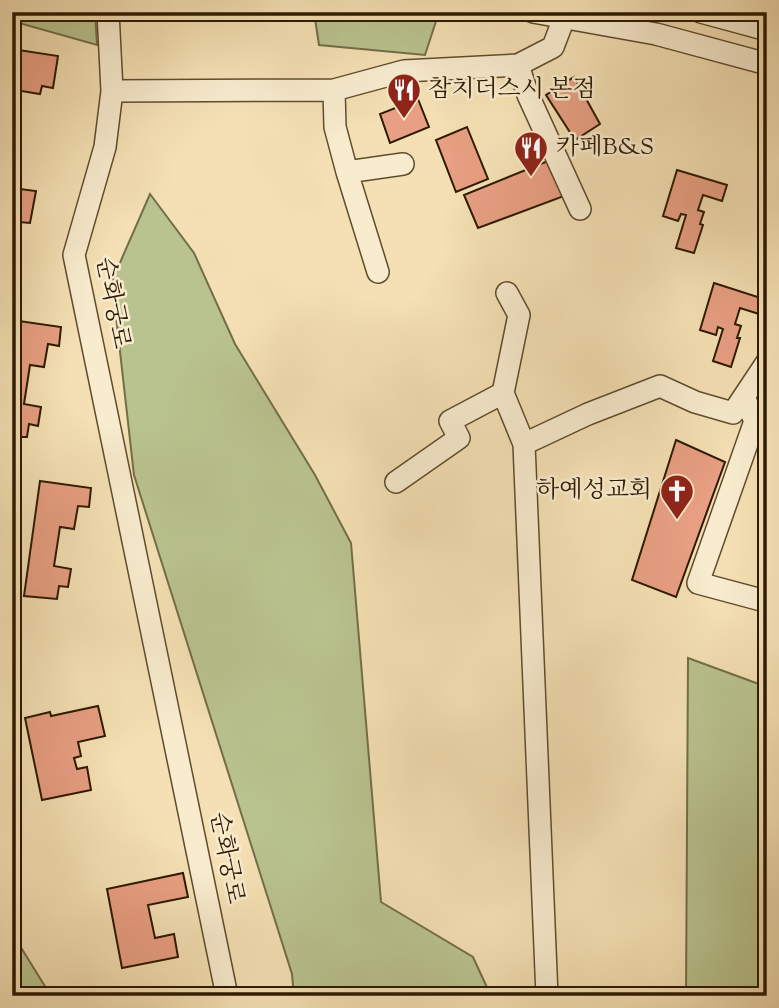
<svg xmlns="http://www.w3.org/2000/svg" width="779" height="1008" viewBox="0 0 779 1008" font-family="'Sorts Mill Goudy','Noto Serif KR',serif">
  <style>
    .green { fill: #b9c38f; stroke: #736e48; stroke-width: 2 }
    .building { fill: #e89f83; stroke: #2d1a00; stroke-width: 2 }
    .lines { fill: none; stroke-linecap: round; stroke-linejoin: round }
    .minor-casing { stroke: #5f4c2d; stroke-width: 24 }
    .minor { stroke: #f8ebce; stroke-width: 21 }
    .labels { text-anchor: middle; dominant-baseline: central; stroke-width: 5; stroke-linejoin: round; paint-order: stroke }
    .poi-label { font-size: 24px; fill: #2d1a00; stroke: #f8ebce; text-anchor: start }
    .street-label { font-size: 24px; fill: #2d1a00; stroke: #f8ebce }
  </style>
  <rect width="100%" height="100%" fill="#f4e0b4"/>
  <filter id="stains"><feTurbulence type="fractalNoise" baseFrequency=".00286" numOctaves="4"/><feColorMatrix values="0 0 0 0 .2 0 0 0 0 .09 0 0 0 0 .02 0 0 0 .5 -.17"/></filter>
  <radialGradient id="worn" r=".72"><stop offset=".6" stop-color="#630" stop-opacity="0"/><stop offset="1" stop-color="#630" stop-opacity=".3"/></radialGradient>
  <path class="green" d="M12,12H95L97,45L12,21Z
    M314,12H439L425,55L319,45Z
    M150,194L194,253L235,344L315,475L351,543L381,902L473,957L491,996H294L292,974L134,475L112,281Z
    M688,658L767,687V996H686Z
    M12,933L51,996H12Z"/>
  <path class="building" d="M12,49L58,56L53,88L42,86L40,94L15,90L17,76H12Z
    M574,77L600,124L575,140L546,95Z
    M418,99L429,127L390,143L380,114Z
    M467,127L488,179L456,192L436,140Z
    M548,161L564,196L478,228L464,195Z
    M677,170L727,185L722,201L703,195L698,210L704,212L700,224L703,225L694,253L676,248L686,215L681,214L678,221L663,216Z
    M12,188L36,191L30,223L19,222L18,229L12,228Z
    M714,283L764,299L759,314L740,308L735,324L741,326L737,338H740L731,367L713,361L723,329L718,327L716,335L700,330Z
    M12,320L61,327L59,346L48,344L44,367L30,365L24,404L41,407L38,426L29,424L27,437H12Z
    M676,440L725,462L676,597L632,580Z
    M40,481L91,488L89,507L78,506L74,529L60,527L54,566L71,569L68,587L59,586L57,599L24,596Z
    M98,706L105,736L78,742L81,756L74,758L77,769L87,767L91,790L42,800L25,718L50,712L51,716Z
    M183,873L188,897L148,905L155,938L174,934L178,957L122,968L107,889Z"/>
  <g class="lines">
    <g class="minor-casing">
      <path id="minor" d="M108,12L112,91
        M533,12L656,34L767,64
        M701,12L767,30
        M518,65L528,95L580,209
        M334,90L335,127L347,172L403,164
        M347,172L378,272
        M507,293L519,315L503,393L524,444
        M744,397L755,421L698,583L765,601
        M396,482L459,438L450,421L503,393
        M227,996L74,255L105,147L112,91L334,90L404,71L518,65L553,47L564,18
        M547,996L524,444L588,414L660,386L695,402L733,413L767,362"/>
    </g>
    <use href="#minor" class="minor"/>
  </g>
  <defs>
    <g id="restaurant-pin" transform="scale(1.75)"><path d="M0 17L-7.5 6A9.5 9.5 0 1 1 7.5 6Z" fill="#8f2418" stroke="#f8ebce"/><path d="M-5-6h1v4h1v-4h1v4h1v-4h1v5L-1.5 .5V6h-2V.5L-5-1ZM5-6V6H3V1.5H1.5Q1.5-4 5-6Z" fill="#fff"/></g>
    <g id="church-pin" transform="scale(1.75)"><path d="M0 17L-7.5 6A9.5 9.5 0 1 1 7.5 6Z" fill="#8f2418" stroke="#f8ebce"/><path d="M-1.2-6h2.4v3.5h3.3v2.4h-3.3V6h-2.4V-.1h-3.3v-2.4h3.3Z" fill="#fff"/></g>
  </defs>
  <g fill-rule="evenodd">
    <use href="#restaurant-pin" x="404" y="90"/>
    <use href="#restaurant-pin" x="531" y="148"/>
    <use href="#church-pin" x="677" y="491"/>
  </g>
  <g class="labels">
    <g class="poi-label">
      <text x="428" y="90">참치더스시 본점</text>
      <text x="556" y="148">카페B&amp;S</text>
      <text x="652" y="491" text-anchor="end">하예성교회</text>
    </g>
    <g class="street-label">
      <text transform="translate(112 303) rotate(79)">순화궁로</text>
      <text transform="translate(226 858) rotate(79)">순화궁로</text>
    </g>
  </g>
  <rect width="779" height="1008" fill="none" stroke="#f4e0b4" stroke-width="42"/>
  <rect x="14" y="14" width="751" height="980" fill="none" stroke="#2d1a00" stroke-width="3.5"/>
  <rect x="21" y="21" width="737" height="966" fill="none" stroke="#2d1a00" stroke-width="2"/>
  <rect width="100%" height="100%" filter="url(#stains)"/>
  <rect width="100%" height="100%" fill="url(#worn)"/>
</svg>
